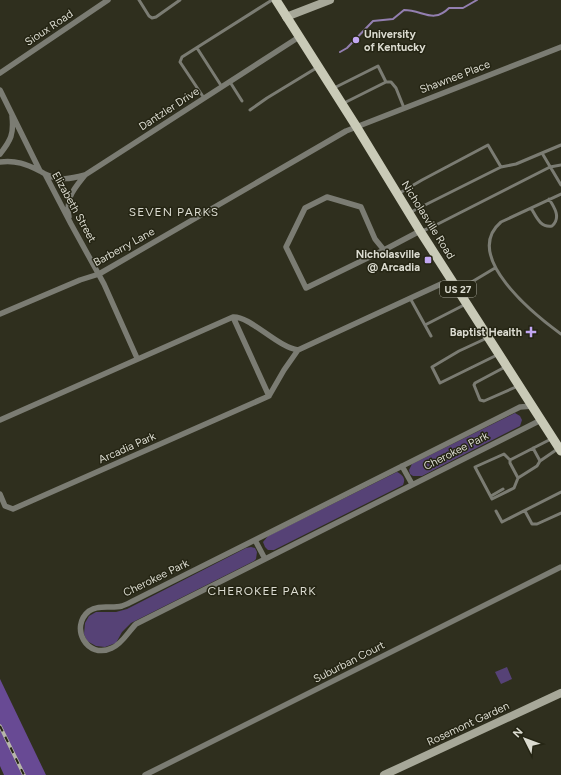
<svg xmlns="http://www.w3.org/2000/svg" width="561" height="775" viewBox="0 0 561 775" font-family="Figtree,sans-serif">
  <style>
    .green { fill: #564276 }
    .forest { fill: #684a94 }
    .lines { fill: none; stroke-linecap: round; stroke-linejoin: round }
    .stream { stroke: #937fb0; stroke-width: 2 }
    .lane { stroke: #7b7c73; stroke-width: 3 }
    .street { stroke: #7b7c73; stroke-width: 5.5 }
    .secondary { stroke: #a7a899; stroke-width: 8 }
    .primary { stroke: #c9cab7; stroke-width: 9 }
    .rail-casing { stroke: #b6b6a9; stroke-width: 3.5 }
    .rail { stroke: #252514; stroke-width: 2; stroke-dasharray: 6; stroke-linecap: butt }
    .poi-dot { fill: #c2a7f2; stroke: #252514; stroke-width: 1.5 }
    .labels { text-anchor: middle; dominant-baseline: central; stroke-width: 3; stroke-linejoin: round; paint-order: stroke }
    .shield { fill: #252514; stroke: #a4a498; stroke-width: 1 }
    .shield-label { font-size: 10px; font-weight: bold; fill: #dbdbd0 }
    .street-label { font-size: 11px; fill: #dbdbd0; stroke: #252514 }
    .poi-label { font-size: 11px; font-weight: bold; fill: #dbdbd0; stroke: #252514; text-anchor: end }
    .neighbourhood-label { font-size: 12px; letter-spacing: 1px; fill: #dbdbd0; stroke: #252514 }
  </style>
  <rect width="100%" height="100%" fill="#2f2f1e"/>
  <path class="green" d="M515,413L520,416L522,420L520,426L422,476H413L410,474L409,470L412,464Z
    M397,472C403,475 406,479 403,485L274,550H268L265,547L263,542L268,536Z
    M251,547L255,548L257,552L256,559L254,561L131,623L122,632L116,643L105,647L96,646L87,641L84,634L85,623L89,616L96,612H116L127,609L246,548Z
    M507,667L512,679L501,684L495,672Z"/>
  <path class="forest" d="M0,679L46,775H4L0,766Z"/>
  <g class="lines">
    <path class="stream" d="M340,52L347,48L373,21L393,19L404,10C423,10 433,24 449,8H463L477,0"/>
    <path class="lane" d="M139,0L149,16L152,18L156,17L180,0
      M197,48L222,87
      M230,82L242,101
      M334,88L378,66L386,82H391L396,88L404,108
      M204,98L180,62L182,57L272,0
      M344,103L386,82
      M250,110L267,98L318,67
      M561,145L542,153L561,185
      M501,167L516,164L542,153
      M398,194L422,180L488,145L501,167L411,212
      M561,194L501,222C461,256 535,315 561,334
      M531,208C536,216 540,228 552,226C561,218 555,208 549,199
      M422,231L432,227L550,167L561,165
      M455,283H470L495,268
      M410,298L431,336
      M425,325L464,305
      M487,338L459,351L432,367L440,383L497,355
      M505,367L475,383L474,385L480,400L484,401L518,386
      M551,439L510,460V463L518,478L537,466L540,461L559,448
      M533,448L540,461
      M510,460L504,454L475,467L492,499L514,488L518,478
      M491,496L503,489
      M496,511L502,522L561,492
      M525,511L532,524H537L561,513"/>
    <path class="street" d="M0,73L108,0
      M0,90L40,171L45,174L71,224L104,284L137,358
      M0,154C11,140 14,134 12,116
      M0,162C16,160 26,164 40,171
      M45,174C60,181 70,179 85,175L299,37
      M327,197L361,207L375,239L384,250L306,288L286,247L305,208Z
      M69,217C65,198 74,189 85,175
      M384,250L420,231
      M0,314L80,280L99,274L346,131L561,47
      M233,317L269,396
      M532,406L520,407L131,602C128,604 125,605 122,606C111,609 99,604 89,611C69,627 87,660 112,648C122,644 128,632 136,624L541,420
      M0,420L233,317C250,316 277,347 298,350
      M402,466L412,484
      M0,494L5,506L13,509L269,396L284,370L298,350L441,284L454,283
      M255,540L265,559
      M145,775L561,567"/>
    <path class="secondary" d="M286,17L330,0
      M384,775L561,693"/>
    <path class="primary" d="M276,0L356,126L420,231L561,451"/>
    <g class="rail-casing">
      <path id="rail" d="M0,726L24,775"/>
    </g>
    <use href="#rail" class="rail"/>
  </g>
  <g class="poi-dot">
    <circle cx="356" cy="40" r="4"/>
    <rect x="424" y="256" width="8" height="8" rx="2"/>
    <path d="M529 326h4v4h4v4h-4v4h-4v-4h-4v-4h4z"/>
  </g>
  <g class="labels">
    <rect class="shield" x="440" y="281" width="36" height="16" rx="3"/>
    <g class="shield-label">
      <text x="458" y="289">US 27</text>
    </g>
    <g class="street-label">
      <text transform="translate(49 28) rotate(-34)">Sioux Road</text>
      <text transform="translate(455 77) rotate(-21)">Shawnee Place</text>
      <text transform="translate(169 109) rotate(-33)">Dantzler Drive</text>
      <text transform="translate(74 207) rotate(61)">Elizabeth Street</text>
      <text transform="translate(428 220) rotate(58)">Nicholasville Road</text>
      <text transform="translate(124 247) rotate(-29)">Barberry Lane</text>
      <text transform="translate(127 448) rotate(-24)">Arcadia Park</text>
      <text transform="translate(456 451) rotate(-27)">Cherokee Park</text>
      <text transform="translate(156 578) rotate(-26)">Cherokee Park</text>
      <text transform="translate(349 662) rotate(-27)">Suburban Court</text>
      <text transform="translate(468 724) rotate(-25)">Rosemont Garden</text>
    </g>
    <g class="poi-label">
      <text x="364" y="34" text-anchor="start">University<tspan x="364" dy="13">of Kentucky</tspan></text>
      <text x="420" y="254">Nicholasville<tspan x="420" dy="13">@ Arcadia</tspan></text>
      <text x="522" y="332">Baptist Health</text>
    </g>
    <g class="neighbourhood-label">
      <text x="174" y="212">SEVEN PARKS</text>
      <text x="262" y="591">CHEROKEE PARK</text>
    </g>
  </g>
  <g transform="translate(525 739) rotate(312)" stroke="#252514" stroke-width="3" paint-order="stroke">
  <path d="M0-3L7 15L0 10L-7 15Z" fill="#dbdbd0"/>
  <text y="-6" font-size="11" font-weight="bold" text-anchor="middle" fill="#dbdbd0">N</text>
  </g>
</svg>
